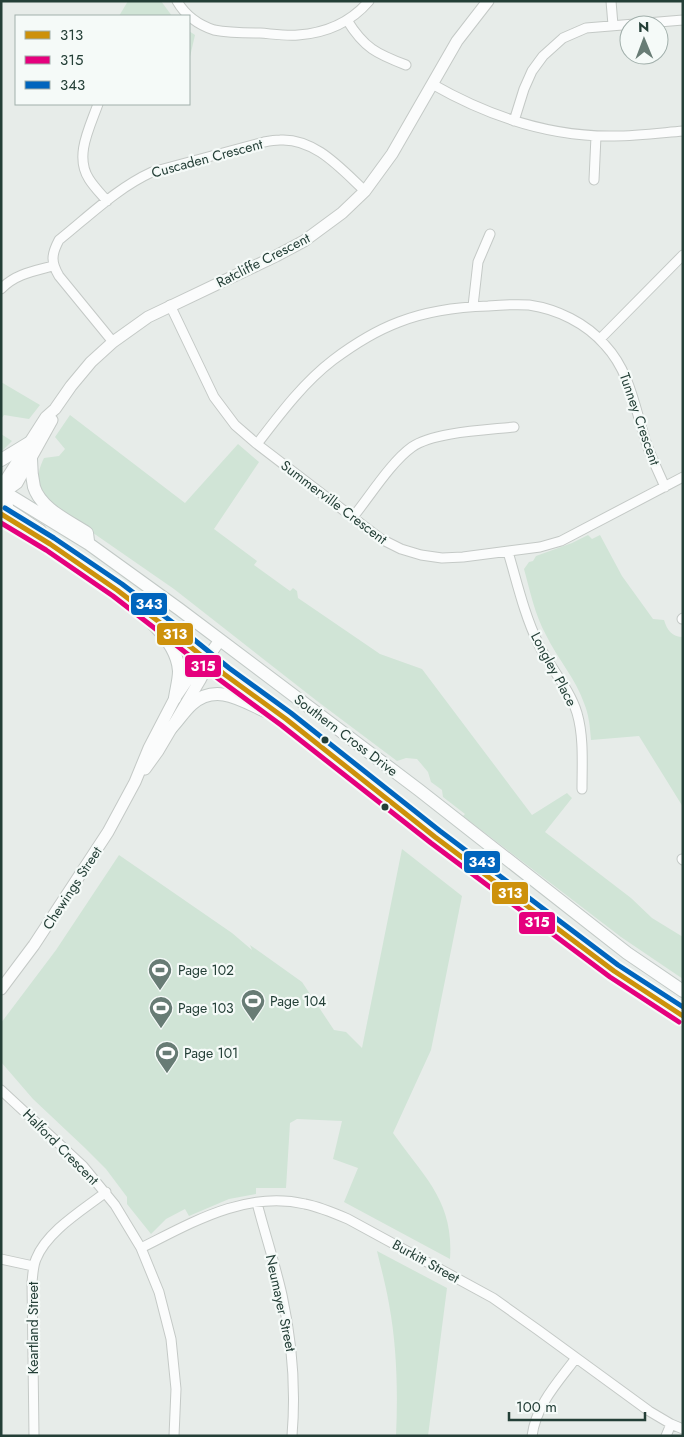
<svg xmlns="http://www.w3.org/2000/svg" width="684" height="1437" viewBox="0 0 684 1437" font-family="Jost,sans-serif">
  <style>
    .green { fill: #d0e4d6 }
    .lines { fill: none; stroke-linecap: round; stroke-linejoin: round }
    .minor-casing { stroke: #c4c9c6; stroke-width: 11 }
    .tertiary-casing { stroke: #c4c9c6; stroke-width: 13 }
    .secondary-casing { stroke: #c2c9c6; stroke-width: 14 }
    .minor { stroke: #fbfcfc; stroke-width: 9 }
    .tertiary { stroke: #fbfcfc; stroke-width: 11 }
    .secondary { stroke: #fbfcfc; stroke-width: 12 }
    .bus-1-casing { stroke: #f5faf8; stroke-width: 9 }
    .bus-2-casing { stroke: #f5faf8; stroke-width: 9 }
    .bus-3-casing { stroke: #f5faf8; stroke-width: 9 }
    .bus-1 { stroke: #cd910b; stroke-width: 5 }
    .bus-2 { stroke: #e5007d; stroke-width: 5 }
    .bus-3 { stroke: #0065bd; stroke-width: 5 }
    .bus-dot { fill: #243f37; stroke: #f5faf8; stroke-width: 2 }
    .labels { text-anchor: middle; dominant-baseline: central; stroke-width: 4.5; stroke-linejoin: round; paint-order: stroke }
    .street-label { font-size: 14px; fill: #243f37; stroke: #f5faf8 }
    .poi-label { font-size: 14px; fill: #243f37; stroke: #f5faf8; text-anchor: start }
    .line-badge { stroke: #f5faf8; stroke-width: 2 }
    .badge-label { font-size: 14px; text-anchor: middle; font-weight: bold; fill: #fff }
  </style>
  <rect width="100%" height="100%" fill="#e7ece9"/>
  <path class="green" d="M128,1H161L172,16H119Z
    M189,31L195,35L189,61Z
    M1,382L40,405L29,419L4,415L1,419Z
    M70,415L185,503L238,444L259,462L214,529L257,561L254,565L290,591L293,588L297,591L298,598L380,654L422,669L532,815L567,793L572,798L545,832L631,898L652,918L683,937V979L621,937L463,816L465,814L443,797L442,790L431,782L428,772L417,759L406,758L397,761L317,701L174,589L47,501C38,482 35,477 44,458L59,456L65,449L55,437Z
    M1,434L12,441L1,452Z
    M588,535L592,539L600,535L622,576L653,619L664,620C667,630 672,637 683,637V807L639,736L591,740C590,727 589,715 584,703C576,679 557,658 546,635C535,615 530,591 524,569L529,562L533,561L536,556L572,543Z
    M402,849L462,896L431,1050L393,1133C424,1177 454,1201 450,1259L344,1202L358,1168L333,1159L342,1121L297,1119L290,1123L286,1188H256V1194L229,1199L189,1216L185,1209L166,1219L151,1234L127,1204V1197L106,1169L85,1148L33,1099L1,1062V1023L56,950L119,855L232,933L252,950L250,945L302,982L334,1030L346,1032L362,1048Z
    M377,1251L447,1288L428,1436H396C398,1392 397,1347 389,1304C386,1286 381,1268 377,1251Z"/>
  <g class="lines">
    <g class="minor-casing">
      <path id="minor" d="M177,1C185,15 199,25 214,30C229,33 245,33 260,33C273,34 286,36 298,35C326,33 351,22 369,1
        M611,1L613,25
        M347,20C364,48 377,54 406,65
        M432,84C488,116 549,137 614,136C637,136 660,133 683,131
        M98,104C90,127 74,156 89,179C94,187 101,194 107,201
        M514,121L524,89L532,71L543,56L563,38L586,28L683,20
        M594,180L596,136
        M1,289C15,274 34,271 53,266
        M170,305L214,397L235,425L257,444L381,539L401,549L421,555L442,558L463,557L540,547L561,541L683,477
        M473,306L478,262L490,234
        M600,339L683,255
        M113,342L59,276C51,262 51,255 59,240C89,216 117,188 152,172L264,142C269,141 275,140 280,140C315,138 341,169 365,191
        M257,444C280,414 303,383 333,360C353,345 375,331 399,322C427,311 457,307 488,306C501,305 516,304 529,305C557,309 586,323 605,345C631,373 635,410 647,445C652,459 659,473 665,487
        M353,517C370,496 391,462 412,447C433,432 487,430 514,427
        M508,552C517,582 524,614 538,643C549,667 569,687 577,713C584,737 582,764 582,789
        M682,619L683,618
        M682,859L683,860
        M1,1090L83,1166L115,1205L141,1248L159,1292L171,1339L176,1389L174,1436
        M257,1203C265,1234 275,1264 282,1295C292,1341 296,1388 292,1436
        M141,1248C191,1223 246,1190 305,1204C320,1207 334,1213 348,1219L493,1298L538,1330L649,1411L671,1424L683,1429
        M1,1259L33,1266
        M34,1436L32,1282C33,1274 33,1266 36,1259C47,1231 83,1210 106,1192
        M532,1436C536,1405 558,1382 576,1358
        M666,1436L671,1424"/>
    </g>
    <g class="tertiary-casing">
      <path id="tertiary" d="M3,493L17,483L52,420
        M49,543L40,530L8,509L5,492L7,478L46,417L55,409L71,386L91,362L113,342L148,317L276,256L304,241L342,213L365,191L392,154L457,41L488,1
        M145,769L158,751L200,680L204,672L206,660
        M1,989L34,945L108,832L135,782L149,748L175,698L197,666L206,660L220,640"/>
    </g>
    <g class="secondary-casing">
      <path id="secondary" d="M31,459C31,469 32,478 34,487C41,509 69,521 87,533L88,541
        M1,460L29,443
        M1,490L89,544L179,609L419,790L627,953L683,991
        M1,514L50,544L117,590L171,631L224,674L286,719L435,837L614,971L683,1016
        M153,624C165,636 178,653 179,671C179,680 176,690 175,698
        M171,728C178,721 184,711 192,704C216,683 241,700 265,711"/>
    </g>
    <use href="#minor" class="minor"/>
    <use href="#tertiary" class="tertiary"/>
    <use href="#secondary" class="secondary"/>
    <g class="bus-1-casing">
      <path id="bus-1" d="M1,514L50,544L117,590L171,631L224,674L286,719L435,837L614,971L683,1016"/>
    </g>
    <g class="bus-2-casing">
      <path id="bus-2" d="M1,523L46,550L113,596L166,637L220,680L281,725L431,843L610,977L679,1022"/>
    </g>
    <g class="bus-3-casing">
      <path id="bus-3" d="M5,508L54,538L122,584L176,625L229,668L291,713L440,831L618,965L683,1007"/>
    </g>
    <use href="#bus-1" class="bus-1"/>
    <use href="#bus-2" class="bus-2"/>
    <use href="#bus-3" class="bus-3"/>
  </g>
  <defs>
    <g id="stadium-pin" transform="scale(1.25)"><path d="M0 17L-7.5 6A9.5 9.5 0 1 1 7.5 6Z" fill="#687c75" stroke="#f5faf8"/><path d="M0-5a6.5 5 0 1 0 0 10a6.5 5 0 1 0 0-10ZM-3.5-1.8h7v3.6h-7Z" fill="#fff"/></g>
  </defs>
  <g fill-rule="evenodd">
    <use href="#stadium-pin" x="160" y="970"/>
    <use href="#stadium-pin" x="253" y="1001"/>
    <use href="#stadium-pin" x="161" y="1008"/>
    <use href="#stadium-pin" x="167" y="1053"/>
  </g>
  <g class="bus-dot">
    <circle cx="325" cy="740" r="4.5"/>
    <circle cx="385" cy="807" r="4.5"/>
  </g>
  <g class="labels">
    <g class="street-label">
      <text transform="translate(207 158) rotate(-15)">Cuscaden Crescent</text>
      <text transform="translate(263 260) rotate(-27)">Ratcliffe Crescent</text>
      <text transform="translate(640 419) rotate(71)">Tunney Crescent</text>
      <text transform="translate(334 502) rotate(37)">Summerville Crescent</text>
      <text transform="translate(554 669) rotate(62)">Longley Place</text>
      <text transform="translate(346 735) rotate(37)">Southern Cross Drive</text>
      <text transform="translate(72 888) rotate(-57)">Chewings Street</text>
      <text transform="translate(61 1147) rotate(45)">Halford Crescent</text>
      <text transform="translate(426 1261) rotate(29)">Burkitt Street</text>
      <text transform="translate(281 1303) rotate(78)">Neumayer Street</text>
      <text transform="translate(33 1328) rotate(-90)">Keartland Street</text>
    </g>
    <g class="poi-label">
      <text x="178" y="970">Page 102</text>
      <text x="270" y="1001">Page 104</text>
      <text x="178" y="1008">Page 103</text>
      <text x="184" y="1053">Page 101</text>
    </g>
  </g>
  <g class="line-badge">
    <rect x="130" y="592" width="38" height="24" rx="5" fill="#0065bd"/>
    <rect x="156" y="622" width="38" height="24" rx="5" fill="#cd910b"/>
    <rect x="184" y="654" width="38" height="24" rx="5" fill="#e5007d"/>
    <rect x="463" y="850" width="38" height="24" rx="5" fill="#0065bd"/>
    <rect x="491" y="881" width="38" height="24" rx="5" fill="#cd910b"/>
    <rect x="518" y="911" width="38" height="24" rx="5" fill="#e5007d"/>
  </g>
  <g class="badge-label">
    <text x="149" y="609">343</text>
    <text x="175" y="639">313</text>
    <text x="203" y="671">315</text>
    <text x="482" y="867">343</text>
    <text x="510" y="898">313</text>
    <text x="537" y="927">315</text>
  </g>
  <rect width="684" height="1437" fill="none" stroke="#243f37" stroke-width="5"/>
  <rect x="15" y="15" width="175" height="90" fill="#f5faf8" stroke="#a1afab"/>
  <rect x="25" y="31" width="25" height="8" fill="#cd910b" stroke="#a1afab"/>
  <text x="60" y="40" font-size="15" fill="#243f37">313</text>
  <rect x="25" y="56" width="25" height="8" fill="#e5007d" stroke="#a1afab"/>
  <text x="60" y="65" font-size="15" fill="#243f37">315</text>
  <rect x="25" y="81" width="25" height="8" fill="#0065bd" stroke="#a1afab"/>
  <text x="60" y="90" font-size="15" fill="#243f37">343</text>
  <g transform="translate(644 40) rotate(359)"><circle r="24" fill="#f5faf8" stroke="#a1afab"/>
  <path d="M0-4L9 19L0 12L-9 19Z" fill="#687c75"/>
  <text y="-8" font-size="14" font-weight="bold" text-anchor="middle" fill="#243f37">N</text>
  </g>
  <path d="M509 1412v8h136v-8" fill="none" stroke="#243f37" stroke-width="2.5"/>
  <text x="516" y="1412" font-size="15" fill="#243f37" stroke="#f5faf8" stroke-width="4" paint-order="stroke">100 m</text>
</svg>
